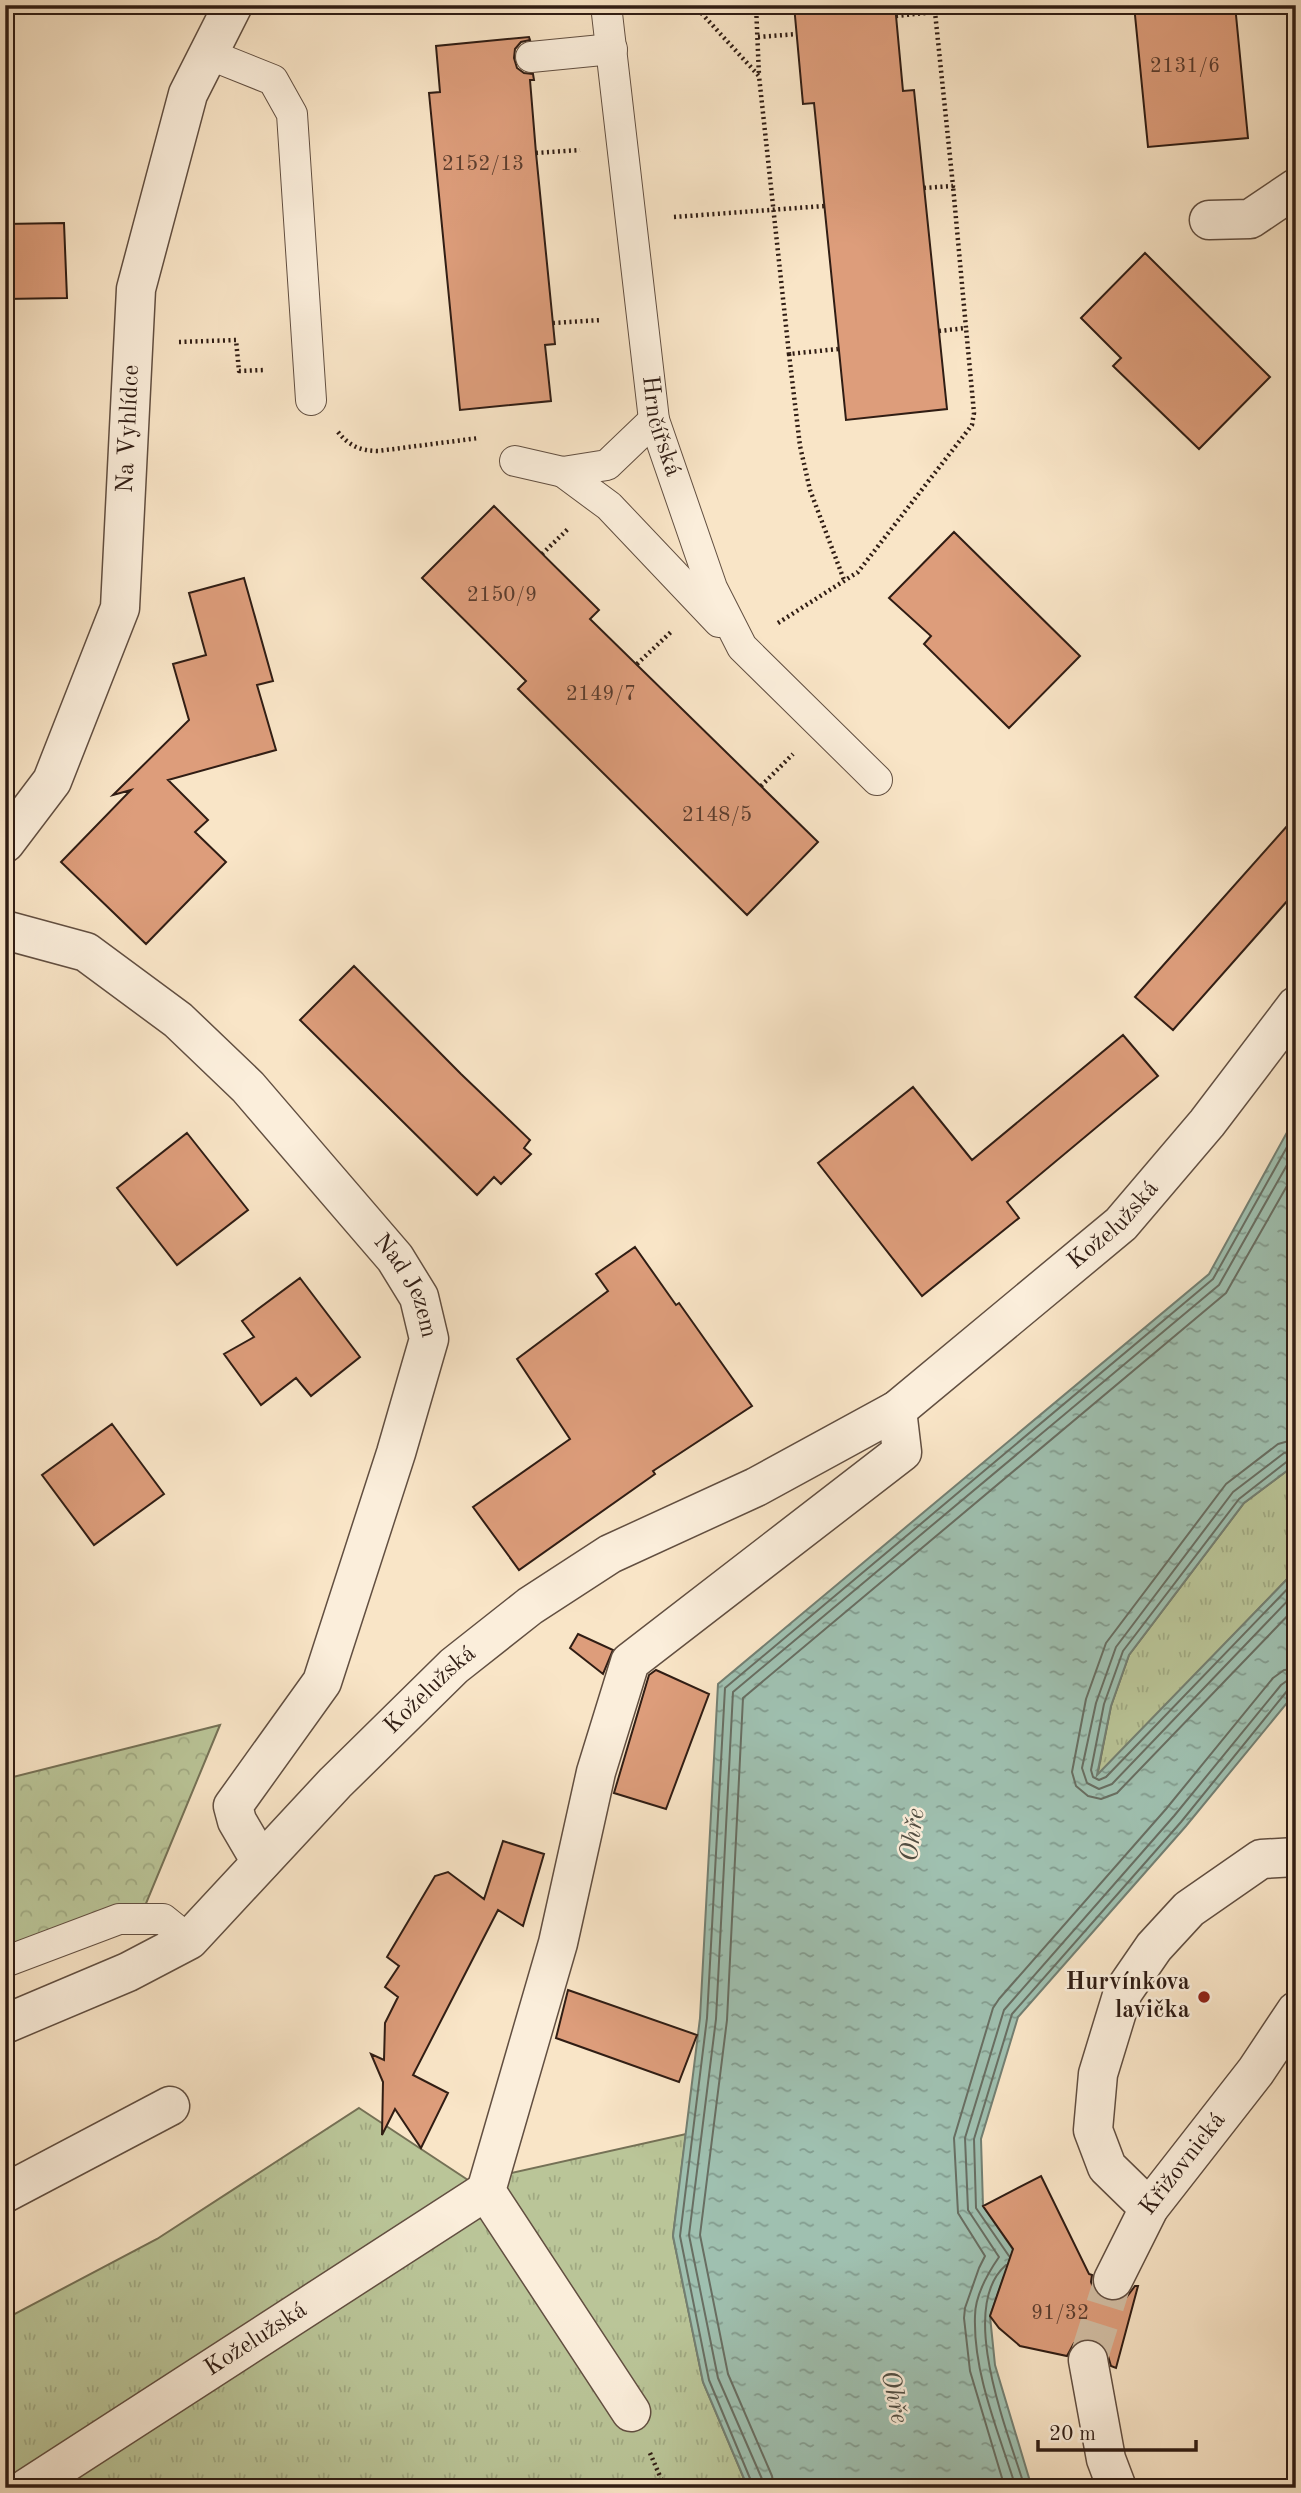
<svg xmlns="http://www.w3.org/2000/svg" width="1301" height="2493" viewBox="0 0 1301 2493" font-family="'Old Standard TT',serif">
  <style>
    .grass { fill: url(#grass-tufts); stroke: #757156; stroke-width: 2 }
    .forest { fill: url(#forest-crowns); stroke: #757156; stroke-width: 2 }
    .water { fill: url(#water-ripples); stroke: #737f72; stroke-width: 2 }
    .lines { fill: none; stroke-linecap: round; stroke-linejoin: round }
    .shore { stroke: #686e62; stroke-width: 2 }
    .building { fill: #dd9d7b; stroke: #301d14; stroke-width: 2 }
    .minor-tunnel { stroke: #d1bda3; stroke-width: 38; stroke-dasharray: 38 19; stroke-linecap: butt }
    .service-casing { stroke: #624f41; stroke-width: 32 }
    .minor-casing { stroke: #624f41; stroke-width: 41 }
    .path { stroke: #301d14; stroke-width: 4.5; stroke-dasharray: 2 3.5; stroke-linecap: butt }
    .service { stroke: #fbeedb; stroke-width: 30 }
    .minor { stroke: #fbeedb; stroke-width: 38 }
    .poi-dot { fill: #8f2418; stroke: #fbeedb; stroke-width: 2.5 }
    .labels { text-anchor: middle; dominant-baseline: central; stroke-width: 5; stroke-linejoin: round; paint-order: stroke }
    .number-label { font-size: 21px; fill: #5b3d2e }
    .street-label { font-size: 24px; fill: #301d14; stroke: #fbeedb }
    .poi-label { font-size: 24px; font-weight: bold; fill: #301d14; stroke: #fbeedb; text-anchor: end }
    .water-label { font-size: 26px; font-style: italic; fill: #514e43; stroke: #fbeedb }
  </style>
  <defs>
    <pattern id="grass-tufts" width="24" height="20" patternUnits="userSpaceOnUse" patternTransform="scale(1.75)"><rect width="24" height="20" fill="#bac598"/><path d="M3 7l-1-3M5 7V3M7 7l1-3M15 17l-1-3M17 17v-4M19 17l1-3" fill="none" stroke="#a0a982"/></pattern>
    <pattern id="forest-crowns" width="20" height="18" patternUnits="userSpaceOnUse" patternTransform="scale(1.75)"><rect width="20" height="18" fill="#bac598"/><path d="M2 6a3 3 0 1 1 6 0M12 15a3 3 0 1 1 6 0" fill="none" stroke="#a0a982"/></pattern>
    <pattern id="water-ripples" width="26" height="14" patternUnits="userSpaceOnUse" patternTransform="scale(1.75)"><rect width="26" height="14" fill="#9fc0b0"/><path d="M2 4q2-2 4 0t4 0M15 11q2-2 4 0t4 0" fill="none" stroke="#829b8e"/></pattern>
  </defs>
  <rect width="100%" height="100%" fill="#f9e5c7"/>
  <filter id="stains"><feTurbulence type="fractalNoise" baseFrequency=".00286" numOctaves="4"/><feColorMatrix values="0 0 0 0 .2 0 0 0 0 .09 0 0 0 0 .02 0 0 0 .5 -.17"/></filter>
  <radialGradient id="worn" r=".72"><stop offset=".6" stop-color="#630" stop-opacity="0"/><stop offset="1" stop-color="#630" stop-opacity=".3"/></radialGradient>
  <path class="grass" d="M1296,1464V1570L1097,1777L1111,1706L1129,1655L1244,1503Z
    M359,2108L471,2182L686,2134L673,2236L703,2382L748,2488H5V2319L157,2239Z"/>
  <path class="forest" d="M220,1725L140,1918L5,1976V1779Z"/>
  <path class="water" d="M1296,1116V1464L1244,1503L1129,1655L1111,1706L1097,1775L1296,1570V1692L1186,1826L1018,2017L981,2139L983,2206L1021,2261L1004,2276L990,2316L995,2365L1032,2488H748L703,2382L673,2236L700,2018L718,1684L1209,1274Z"/>
  <g class="lines">
    <path class="shore" d="M1296,1439L1278,1444L1226,1484L1106,1643L1086,1699L1072,1772L1076,1786L1088,1796L1101,1799L1117,1793L1296,1607
      M1296,1450L1284,1453L1233,1492L1116,1647L1096,1703L1082,1768L1087,1783L1099,1789L1112,1784L1296,1592
      M1296,1459L1289,1460L1239,1499L1123,1651L1104,1704L1091,1770L1093,1777L1099,1780L1106,1777L1296,1580
      M1009,2256L976,2208L974,2139L1012,2014L1181,1822L1287,1691L1296,1688
      M1006,2265C956,2308 1009,2435 1025,2488
      M754,2488L709,2380L680,2236L707,2018L725,1688L1213,1279L1296,1131
      M763,2488L762,2479L718,2378L689,2235L716,2019L733,1692L1219,1285L1296,1149
      M774,2488L772,2476L728,2374L700,2235L727,2020L743,1698L1226,1293L1296,1170
      M1005,2488L970,2371L964,2318L965,2308L979,2268L985,2256L958,2213L954,2138L993,2008L999,1999L1166,1809L1273,1678L1284,1670L1296,1669
      M1016,2488C999,2433 973,2374 975,2316C975,2296 988,2273 999,2257L968,2210L965,2138L1004,2010L1174,1816L1281,1685L1288,1680L1296,1679"/>
  </g>
  <path class="building" d="M794,5H895L903,91L914,90L947,409L846,420L814,103L803,104Z
    M1134,5H1235L1248,138L1148,147Z
    M529,37L530,40L521,42L515,49L514,58L517,68L524,73L533,74L534,80H530L536,153L555,344L545,345L551,401L460,410L429,93L440,92L436,46Z
    M64,223L67,298L5,299V224Z
    M1145,253L1270,377L1199,449L1113,366L1121,358L1081,318Z
    M494,506L599,610L590,619L818,842L747,915L518,689L526,681L422,578Z
    M954,532L1080,656L1009,728L924,644L931,636L889,598Z
    M244,578L273,681L257,685L276,750L168,780L208,820L195,832L226,862L146,944L61,862L131,790L113,795L189,720L173,664L206,655L189,593Z
    M1296,816V891L1173,1030L1135,997Z
    M354,966L461,1074L530,1140L524,1148L531,1154L501,1184L494,1177L477,1195L300,1020Z
    M1123,1035L1158,1076L1007,1202L1019,1218L922,1296L818,1163L913,1087L972,1160Z
    M187,1133L248,1210L177,1265L117,1188Z
    M635,1247L676,1305L679,1303L752,1406L653,1471L655,1474L519,1570L473,1507L570,1439L517,1359L608,1291L596,1274Z
    M300,1278L360,1357L311,1396L296,1378L261,1405L224,1354L254,1337L242,1321Z
    M112,1424L164,1494L94,1545L42,1475Z
    M578,1634L613,1650L603,1674L570,1648Z
    M656,1670L709,1694L666,1809L614,1793L649,1675Z
    M503,1841L544,1854L523,1926L498,1910L413,2075L448,2093L421,2148L395,2109L382,2135L383,2082L371,2054L384,2060L385,2023L398,1997L385,1987L399,1966L387,1957L435,1876L448,1872L484,1899Z
    M568,1990L697,2035L679,2082L556,2038Z
    M1041,2176L1089,2274L1092,2275L1091,2282L1095,2293L1104,2300L1115,2302L1126,2298L1135,2286H1138L1116,2368L1111,2366L1105,2346L1096,2340L1085,2338L1074,2343L1067,2356L1020,2346L999,2328L990,2316L1013,2249L983,2206Z"/>
  <g class="lines">
    <path class="minor-tunnel" d="M1088,2360L1113,2280"/>
    <g class="service-casing">
      <g id="service">
        <path id="s1" d="M606,5L654,420L712,588L742,647L877,780"/>
        <path d="M208,54L273,80L292,114L311,400"/>
        <path d="M531,57L612,49"/>
        <path d="M515,461L563,472L607,465L654,420"/>
        <path d="M563,472L609,506L719,622"/>
        <path d="M5,1962L119,1919H163L189,1940"/>
      </g>
    </g>
    <g class="minor-casing">
      <g id="minor">
        <path d="M1209,220L1250,219L1296,188"/>
        <path id="s2" d="M5,843L52,781L120,608L136,289L188,94L233,5"/>
        <path id="s3" d="M5,930L86,952L178,1020L248,1087L395,1258L419,1297L429,1339L396,1453L322,1682L233,1806L237,1821L261,1862"/>
        <path id="s4" d="M5,2024L128,1972L189,1940L335,1783L454,1666L530,1606L610,1554L756,1487L897,1410L1121,1224L1207,1123L1296,1006"/>
        <path d="M5,2193L170,2106"/>
        <path d="M1149,2208L1107,2167L1093,2130L1098,2074L1123,1992L1154,1947L1189,1909L1261,1859L1296,1857"/>
        <path id="s5" d="M1113,2280L1149,2208L1256,2071L1296,2011"/>
        <path d="M1088,2360L1106,2459L1117,2488"/>
        <path d="M631,2412L486,2191L558,1943L596,1772L630,1662L902,1452L897,1410"/>
        <path id="s6" d="M27,2488L486,2191"/>
      </g>
    </g>
    <path class="path" d="M694,5L759,76L789,354L838,349
      M756,5L759,76
      M896,16L935,12L934,5
      M758,37L797,34
      M536,153L580,150
      M924,188L953,186L935,12
      M674,217L824,206
      M553,323L601,320
      M939,331L966,328L953,186
      M179,342L236,340L239,371L265,370
      M789,354L800,446L810,490L844,580
      M338,432C349,446 361,451 378,451L479,438
      M542,554L569,528
      M778,623L858,572L972,425L974,413L966,328
      M637,664L672,631
      M761,786L793,754
      M650,2453L665,2488"/>
    <use href="#service" class="service"/>
    <use href="#minor" class="minor"/>
  </g>
  <circle class="poi-dot" cx="1204" cy="1997" r="7"/>
  <g class="labels">
    <g class="number-label">
      <text x="1185" y="66">2131/6</text>
      <text x="483" y="164">2152/13</text>
      <text x="502" y="595">2150/9</text>
      <text x="601" y="694">2149/7</text>
      <text x="717" y="815">2148/5</text>
      <text x="1060" y="2313">91/32</text>
    </g>
    <g class="street-label">
      <text stroke="none"><textPath href="#s1" startOffset="425">Hrnčířská</textPath></text>
      <text stroke="none"><textPath href="#s2" startOffset="443">Na Vyhlídce</textPath></text>
      <text stroke="none"><textPath href="#s4" startOffset="1382">Koželužská</textPath></text>
      <text stroke="none"><textPath href="#s3" startOffset="551">Nad Jezem</textPath></text>
      <text stroke="none"><textPath href="#s4" startOffset="550">Koželužská</textPath></text>
      <text stroke="none"><textPath href="#s5" startOffset="136">Křižovnická</textPath></text>
      <text stroke="none"><textPath href="#s6" startOffset="273">Koželužská</textPath></text>
    </g>
    <g class="poi-label">
      <text x="1190" y="1983">Hurvínkova<tspan x="1190" dy="28">lavička</tspan></text>
    </g>
    <g class="water-label">
      <text transform="translate(913 1835) rotate(-82)">Ohře</text>
      <text transform="translate(894 2397) rotate(78)">Ohře</text>
    </g>
  </g>
  <rect width="1301" height="2493" fill="none" stroke="#f9e5c7" stroke-width="28"/>
  <rect x="7" y="7" width="1287" height="2479" fill="none" stroke="#301d14" stroke-width="3.5"/>
  <rect x="14" y="14" width="1273" height="2465" fill="none" stroke="#301d14" stroke-width="2"/>
  <path d="M1038 2440v10h158v-10" fill="none" stroke="#301d14" stroke-width="3.5"/>
  <text x="1049" y="2440" font-size="21" fill="#301d14" stroke="#fbeedb" stroke-width="5" paint-order="stroke">20 m</text>
  <rect width="100%" height="100%" filter="url(#stains)"/>
  <rect width="100%" height="100%" fill="url(#worn)"/>
</svg>
